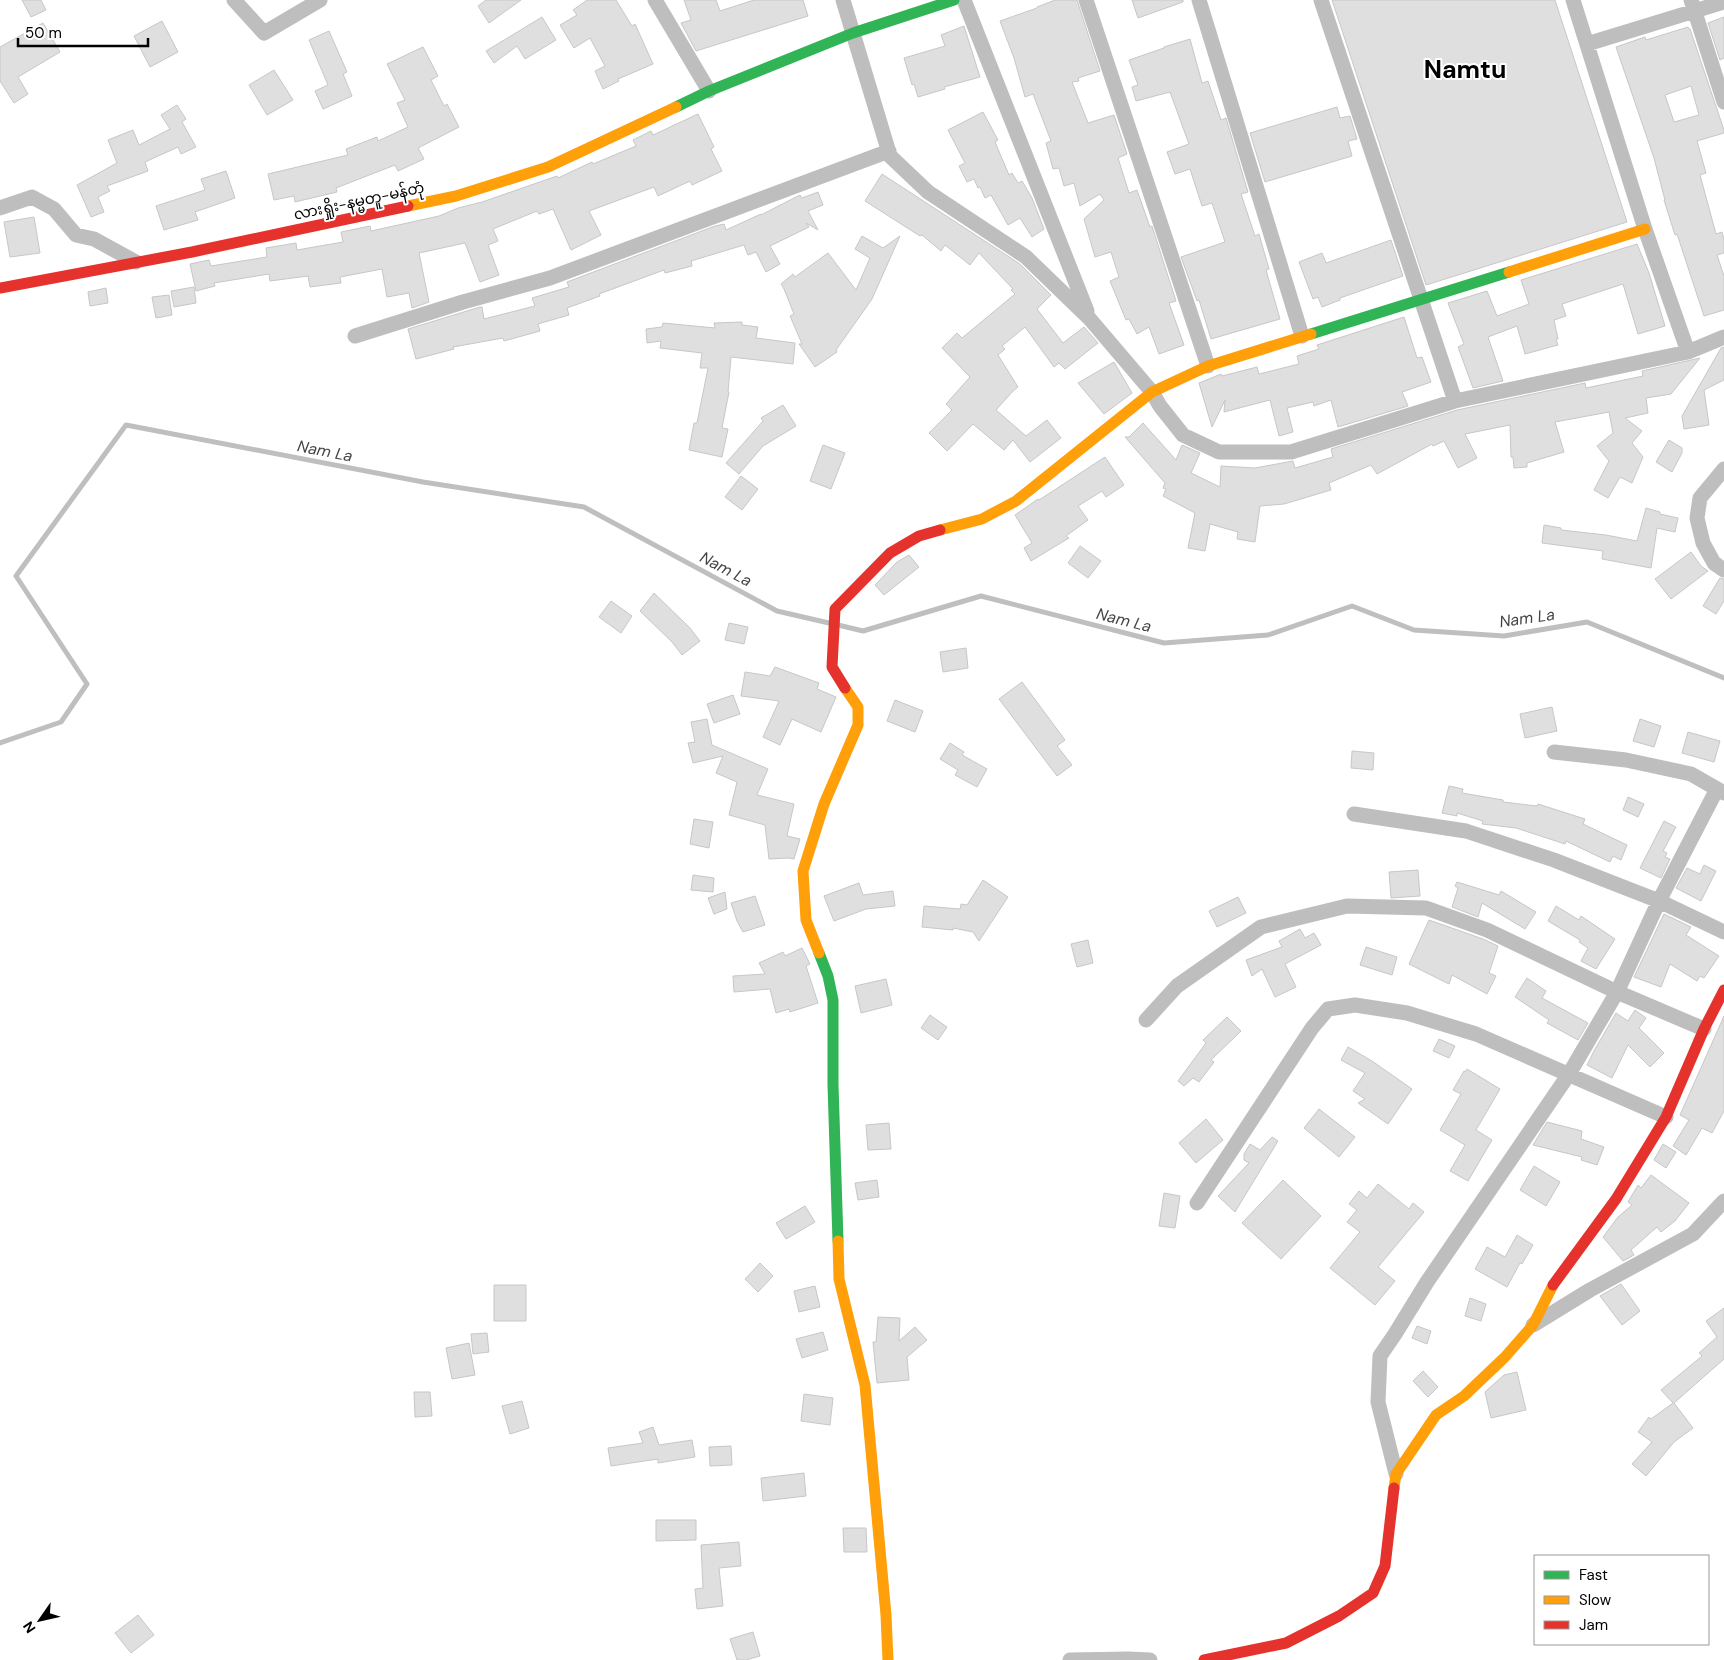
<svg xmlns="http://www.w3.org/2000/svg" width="1724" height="1660" viewBox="0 0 1724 1660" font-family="'DM Sans','Noto Sans Myanmar',sans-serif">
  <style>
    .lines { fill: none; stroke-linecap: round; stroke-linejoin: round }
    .stream { stroke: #bfbfbf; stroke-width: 5 }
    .building { fill: #dfdfdf; stroke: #c7c7c7; fill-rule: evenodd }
    .street { stroke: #bebebe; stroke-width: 15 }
    .fast { stroke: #30b455; stroke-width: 11 }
    .slow { stroke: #ff9f0a; stroke-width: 11 }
    .jam { stroke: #e5322d; stroke-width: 11 }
    .labels { text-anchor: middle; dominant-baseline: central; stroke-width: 4; stroke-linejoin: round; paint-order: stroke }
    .street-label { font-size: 15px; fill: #000; stroke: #fff }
    .water-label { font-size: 16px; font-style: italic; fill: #444; stroke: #fff }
    .town-label { font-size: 25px; font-weight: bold; fill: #000; stroke: #fff }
  </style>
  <rect width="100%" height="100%" fill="#fff"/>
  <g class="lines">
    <path class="stream" d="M838,625L863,631L981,596L1164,643L1268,635L1352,606L1414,630L1504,636L1587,622L1724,678
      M0,743L61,722L87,684L16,576L126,425L423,482L584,507L777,611L829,623"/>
  </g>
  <path class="building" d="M22,0H41L46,10L31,17Z
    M486,0H521L489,23L478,6Z
    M587,0H616L632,26L635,24L653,64L618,79L619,81L603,89L595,71L605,66L590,38L574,48L560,25L577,15L573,10Z
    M684,0H716L720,11L754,0H803L808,16L696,51L681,23L691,20Z
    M1055,0H1077L1100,71L1078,78L1079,81L1072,82L1088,123L1114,115L1127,154L1118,158L1129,193L1137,190L1150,227L1152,226L1176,301L1169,303L1184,345L1159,354L1149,327L1137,334L1129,319L1126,320L1110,281L1119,277L1111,252L1095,257L1084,219L1104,200L1100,194L1080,206L1074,183L1064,186L1059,168L1053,169L1046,143L1051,141L1033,94L1025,97L1014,58L1000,21L1037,8V7Z
    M1132,0H1183V2L1138,18Z
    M1332,0H1555L1627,222L1426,285Z
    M542,17L556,40L525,59L517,46L494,63L486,51Z
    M1724,17V58L1720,60L1708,23Z
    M162,21L178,52L150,67L134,36Z
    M43,23L60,52L18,77L28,94L14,103L0,81V47Z
    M964,26L980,77L944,87L945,89L918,97L914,84L912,85L904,58L945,46L941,35Z
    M1688,27L1689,29H1690L1724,130V133L1697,141L1706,173L1700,175L1716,234L1722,232L1724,240V253L1717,255L1724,276V310L1704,316L1677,234L1675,235L1664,200H1665L1654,158L1616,47L1645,37L1646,40ZM1691,86L1699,115L1674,122L1665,95Z
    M329,31L347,72L343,74L352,96L323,109L315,91L328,85L309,40Z
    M1190,39L1202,83L1208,81L1221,120L1226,118L1248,192L1241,194L1255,236L1259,234L1269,269L1266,270L1280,319L1211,339L1199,300L1197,301L1181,257L1225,242L1212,203L1202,206L1190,169L1175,174L1167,152L1189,144L1170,92L1136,101L1132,87L1138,85L1129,60L1164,48V47Z
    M423,47L438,76L431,80L444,106L447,104L459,127L418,148L424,159L398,171L395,165L336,188L337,192L295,202L294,196L274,200L268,174L348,155L346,149L377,137L378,141L408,127L397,103L405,100L387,64Z
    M274,70L293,100L267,115L249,85Z
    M177,105L186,119L182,122L196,147L181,154L178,147L145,162L148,171L107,186L110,191L98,197L104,212L91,217L77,185L117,163L108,140L133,130L139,145L170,129L161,115Z
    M1337,107L1340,118L1350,116L1357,139L1348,141L1352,156L1265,182L1250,133Z
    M983,112L998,140L995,142L1009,175L1012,173L1018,183L1022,181L1032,198L1044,229L1032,237L1020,218L1008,225L991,195L985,198L980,187L978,188L974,179L967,182L959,166L965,163L948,130Z
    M698,114L714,147L711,149L722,171L692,185L690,181L658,196L654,187L589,211L601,235L571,250L553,209L539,214L537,211L493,229L498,241L488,245L499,275L480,282L465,243L419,253L429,302L418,306L412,308L409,293L387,297L382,269L340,277L341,283L310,287L308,276L270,281L269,274L214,283L215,286L196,291L190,264L209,260L211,266L267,257L266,248L296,243L297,250L343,242L341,232L370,226L371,231L439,216L458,208L482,202L557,176L558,178L592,162L593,164L636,146L633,140L651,131L653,135Z
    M226,171L235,198L195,212L198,220L164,230L156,206L205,190L201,179Z
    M882,174L1020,264L1051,295L1037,309L1063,343L1084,327L1098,343L1065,369L1059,363L1054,367L1025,327L1002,346L1005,349L998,355L1018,387L1013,391L996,410L1026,436L1047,420L1061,438L1030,462L1013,440L1004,450L973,424L947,451L929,433L952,410L946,404L970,377L942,348L957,333L962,338L1015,294L1011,290L1013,289L979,253L970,265L945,245L941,251L922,235L920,236L865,201Z
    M818,192L823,205L808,211L818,230L806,223L809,227L770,246L780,264L766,272L756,252L748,255L744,245L691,261L692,266L665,273L664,270L599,294L600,296L567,308L569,315L538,324L540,331L504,341L503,338L453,347L454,349L416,359L408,329L480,307H482L484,319L535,306L532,298L569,287L567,282L715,226L724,224L726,230L761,214V215L800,195L802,198Z
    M34,217L40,253L10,257L4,222Z
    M862,236L883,248L900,236L872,299L836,350L837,352L815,367L799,344H802L790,316L794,314L784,289L781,284L793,274L795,277L828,253L856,290L870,258L855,249Z
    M1391,240L1403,276L1340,298V300L1322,307L1318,297L1313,299L1299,262L1322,253L1326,263Z
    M1637,244L1649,273L1665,326L1638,334L1623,284L1562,304L1566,316L1554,320L1558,339H1556L1558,345L1525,354L1517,326L1488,337L1503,381L1473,388L1458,347L1464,344L1448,303L1487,291L1497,316L1529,304L1521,280Z
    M194,287L196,303L174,307L171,291Z
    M106,288L108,303L90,306L88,292Z
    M169,295L172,315L156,318L152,297Z
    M1404,317L1417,358L1422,357L1431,382L1402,392L1408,406L1338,427L1331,400L1314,406L1313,402L1287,408L1293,432L1279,436L1270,400L1224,412L1225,400L1212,427L1199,383L1221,374L1222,376L1257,367L1259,374L1299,364L1297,356L1319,349L1317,345Z
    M742,322V325L758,327L756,338L795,343L793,364L731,357L728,392H729L722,428L728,429L722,457L689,450L694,423H697L708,368H700L702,353L660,348L661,341L647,343L646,329L662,327L663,323L715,328L714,323Z
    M1724,347V380L1704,390L1709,425L1684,429L1682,416L1721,348Z
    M1700,358L1671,394L1646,398L1648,413L1625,418L1642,431L1632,443L1643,457L1632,483L1620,477L1608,498L1594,490L1609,461L1597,446L1613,433L1609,412L1555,422L1564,452L1527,463V467L1514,468L1513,457H1511L1510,425L1465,434L1477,458L1458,468L1444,441L1433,446L1432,444L1377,474L1371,465L1329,483L1331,490L1284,504L1260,506L1255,542L1237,539L1238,532L1210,524L1205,551L1188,548L1195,513L1163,496L1166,489L1163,488L1165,483L1125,437H1129L1143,423L1176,460L1182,445L1200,453L1191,473L1220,487L1221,466L1255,468L1293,461L1295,468L1333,457L1331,449L1457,410L1585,383L1586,388L1643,376L1642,371Z
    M1114,362L1132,393L1104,414L1078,383Z
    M783,405L796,426L763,446L739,474L726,463L763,421L761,418Z
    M1669,440L1682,448V453L1672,472L1656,462Z
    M823,445L845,453L831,489L810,481Z
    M1105,457L1124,485L1106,497L1102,491L1078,506L1088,520L1066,536L1069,538L1031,561L1024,548L1032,543L1015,515L1038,499L1039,500Z
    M741,476L758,489L742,510L725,497Z
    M1646,508L1660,512V514L1678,518L1675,532L1657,528L1651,568L1602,559L1603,551L1542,543L1544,525L1561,528V530L1606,535L1637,541Z
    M1080,546L1101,561L1088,578L1068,563Z
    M1691,552L1701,566L1708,571L1671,599L1655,579Z
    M909,555L919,567L884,595L875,585L897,562Z
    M1720,578L1724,579V601L1716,614L1703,606Z
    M654,593L690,628L700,641L682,655L672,642L640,611Z
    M611,601L632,616L621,633L599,617Z
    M729,623L748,627L744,644L725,640Z
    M966,648L968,668L943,672L940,652Z
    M775,667L819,683L817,689L836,697L821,732L792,719L780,745L763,737L779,701L741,696L745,672L770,676Z
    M1022,682L1065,740L1057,746L1072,765L1057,776L999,699Z
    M733,695L740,714L714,723L707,704Z
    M895,700L923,711L915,732L887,721Z
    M1552,707L1557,731L1525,738L1520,714Z
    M707,719L712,745L768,769L757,795L794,804L787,836L800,839L794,859L788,858L769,859L765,825L729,815L737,782L716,773L723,756L693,763L688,743L695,742L691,722Z
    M1640,719L1661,726L1654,747L1633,741Z
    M1688,732L1720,741L1714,762L1682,753Z
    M950,743L964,752L962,755L987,769L977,787L955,775L958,770L940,759Z
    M1352,751L1374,753L1373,770L1351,768Z
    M1449,786L1463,789L1462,793L1503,800V802L1537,806L1538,804L1585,819L1583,824L1627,845L1621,860L1613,856L1610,862L1566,841L1565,844L1516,828L1482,824L1483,821L1457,813V816L1442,813Z
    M1628,797L1644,804L1638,817L1623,810Z
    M694,819L713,822L709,848L690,844Z
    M1664,821L1676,827L1663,851L1667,853L1665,857L1670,859L1661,878L1640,868Z
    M1704,865L1716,871L1701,901L1676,888L1687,868L1700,874Z
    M1418,870L1420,896L1391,898L1389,872Z
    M693,875L714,878L713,892L691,890Z
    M983,880L1008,897L979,941L973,932L953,928V930L922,927L924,906L960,909L961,904L967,905Z
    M1457,882L1499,895L1501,891L1536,912L1525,929L1482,903L1478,917L1452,907L1458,888L1455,886Z
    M859,883L863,895L893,891L895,906L866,909L834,921L824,896Z
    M725,892L727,909L714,914L708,898Z
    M755,896L765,925L743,932L737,921L731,903Z
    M1238,897L1246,913L1217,927L1209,911Z
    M1556,906L1579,920L1581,916L1615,939L1596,969L1581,961L1588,948L1579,942L1580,940L1548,921Z
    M1664,914L1691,927L1686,935L1719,956L1704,978L1700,976L1697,981L1670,964L1661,987L1634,977Z
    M1429,920L1483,939L1498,946L1489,973L1496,976L1487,994L1452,975L1449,984L1409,964Z
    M1300,929L1305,938L1314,933L1321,945L1285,964L1296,987L1275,997L1262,969L1252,976L1246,960L1282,947L1279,941Z
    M1088,940L1093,963L1077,967L1071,944Z
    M1366,947L1397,957L1392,975L1360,965Z
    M802,948L810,964L806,966L818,1003L790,1012L789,1009L776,1013L770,989L734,992L733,976L765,974L759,963L783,952L785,956Z
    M1527,978L1546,991L1542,998L1588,1023L1578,1040L1547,1023L1549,1020L1515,997Z
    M886,979L892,1005L861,1013L855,986Z
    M1635,1010L1646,1018L1639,1028L1664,1053L1650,1067L1628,1045L1612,1078L1587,1065L1595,1049L1616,1013L1628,1021Z
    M930,1015L947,1027L938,1040L921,1028Z
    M1724,1016V1111L1712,1133L1702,1128L1686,1155L1673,1146L1689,1120L1680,1115Z
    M1227,1017L1241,1031L1211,1060L1214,1062L1199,1082L1193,1078L1184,1086L1178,1081L1206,1043L1203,1040Z
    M1439,1039L1455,1046L1449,1058L1433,1051Z
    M1348,1047L1372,1061L1412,1089L1388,1124L1358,1103L1365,1099L1353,1091L1365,1073L1341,1060Z
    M1467,1069L1500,1089L1476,1130L1492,1140L1468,1181L1450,1171L1465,1145L1440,1130L1461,1094L1453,1090L1464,1071L1465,1072Z
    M1319,1109L1355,1137L1339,1157L1304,1128Z
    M1206,1119L1223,1140L1196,1163L1179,1143Z
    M1547,1122L1582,1131L1581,1139L1604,1147L1597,1165L1581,1160L1582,1157L1533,1145Z
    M889,1123L891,1149L868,1150L866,1125Z
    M1272,1137L1278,1141L1235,1212L1218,1196L1249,1163L1244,1160V1154L1250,1144L1260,1150Z
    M1663,1144L1676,1152L1666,1168L1654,1160Z
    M1534,1166L1560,1182L1546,1206L1520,1190Z
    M1651,1175L1689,1203L1675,1221L1661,1232L1657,1227L1631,1250L1634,1255L1623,1261L1603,1237L1618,1217L1632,1205L1628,1202L1638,1185L1641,1188Z
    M877,1180L879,1197L858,1200L855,1183Z
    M1283,1180L1321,1216L1281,1259L1242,1223Z
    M1378,1184L1409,1209L1413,1203L1424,1212L1378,1267L1395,1281L1375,1305L1330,1268L1360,1232L1347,1222L1357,1210L1349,1204L1359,1191L1367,1198Z
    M1164,1193L1180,1196L1175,1228L1159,1226Z
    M805,1206L815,1222L786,1239L776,1223Z
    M1517,1235L1533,1245L1522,1264L1520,1263L1507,1287L1475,1269L1487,1247L1505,1257Z
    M760,1263L773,1276L758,1292L745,1279Z
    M1621,1284L1640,1311L1622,1325L1600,1296Z
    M494,1285H526V1321H494Z
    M815,1286L820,1307L799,1312L794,1291Z
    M1470,1298L1486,1304L1481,1321L1465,1316Z
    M1724,1308V1359L1674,1403L1693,1428L1674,1442L1646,1476L1632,1464L1652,1442L1638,1432L1649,1417L1651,1419L1673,1403L1661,1390L1702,1356L1699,1353L1717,1337L1706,1321Z
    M878,1317L900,1318L899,1341L915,1327L927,1340L907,1357L909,1380L877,1383L873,1342H876Z
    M1417,1326L1431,1331L1427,1344L1412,1338Z
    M823,1332L828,1350L802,1358L796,1339Z
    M487,1333L489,1352L473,1354L471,1334Z
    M469,1343L475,1375L452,1379L446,1348Z
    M1423,1371L1438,1387L1428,1397L1413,1381Z
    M1517,1372L1526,1410L1491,1418L1485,1392L1504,1375Z
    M414,1392H430L432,1416L415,1417Z
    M804,1394L833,1398L830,1425L801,1421Z
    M522,1401L529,1428L510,1434L502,1406Z
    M653,1427L659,1445L692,1440L695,1457L658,1463V1459L611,1466L608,1448L643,1443L639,1432Z
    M731,1446L732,1465L710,1466L709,1447Z
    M804,1473L806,1496L763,1501L761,1478Z
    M656,1520H696V1540L656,1541Z
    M843,1528H866L867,1552H844Z
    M739,1542L741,1566L719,1568L723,1606L697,1609L695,1589L703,1588L701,1545Z
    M138,1615L154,1635L131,1653L115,1633Z
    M753,1632L760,1656L746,1660H737L730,1639Z"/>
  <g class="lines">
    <path class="street" d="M234,0L264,33L320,0
      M655,0L709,91
      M843,0L890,156L928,192L1026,257L1089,318L1152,392L1160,406L1183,435L1219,452H1291L1455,401L1688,352L1724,337
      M964,0L1087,311
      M1086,0L1208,366
      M1199,0L1302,336
      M1321,0L1455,401
      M1573,0L1645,229L1688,352
      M1691,0L1724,102
      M1587,44L1724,2
      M0,208L32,197L54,209L76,235L94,239L136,262
      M355,336L463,302L550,278L889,151
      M1724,469L1700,498L1697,518L1703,543L1714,563L1724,570
      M1554,752L1626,760L1691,774L1724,793
      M1354,814L1466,831L1554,860L1659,901L1724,932
      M1146,1020L1177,986L1261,927L1347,906L1426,908L1487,930L1617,992L1704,1029
      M1197,1203L1312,1028L1328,1009L1355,1005L1407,1013L1476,1034L1666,1117
      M1533,1325L1590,1290L1693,1234L1724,1201
      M1396,1474L1378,1402L1380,1356L1395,1334L1427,1282L1569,1074L1617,992L1659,901L1717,789
      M1070,1660L1128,1659L1150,1660"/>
    <path class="fast" d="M676,107L709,91L853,33L954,0
      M1311,334L1509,272
      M819,953L828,976L833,1000V1085L838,1241"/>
    <path class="slow" d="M408,206L456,196L548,167L676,107
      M1509,272L1645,229
      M940,530L982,519L1016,501L1152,392L1208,366L1311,334
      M819,953L806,920L803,871L824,804L858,725V707L845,688
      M838,1241L839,1279L865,1385L886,1615L888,1660
      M1394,1488L1396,1474L1436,1415L1464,1396L1505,1357L1533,1325L1553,1285"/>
    <path class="jam" d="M0,288L192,252L408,206
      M845,688L832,667L835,609L890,553L919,536L940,530
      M1553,1285L1616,1199L1666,1117L1704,1029L1724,990
      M1204,1660L1286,1643L1339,1616L1373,1593L1385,1566L1394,1488"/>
  </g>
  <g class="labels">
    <g class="street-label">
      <text transform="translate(359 201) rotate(-12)">လားရှိုး-နမ္မတူ-မန်တုံ</text>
    </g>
    <g class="water-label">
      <text transform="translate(325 451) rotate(11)">Nam La</text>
      <text transform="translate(726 569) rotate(28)">Nam La</text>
      <text transform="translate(1527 618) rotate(-8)">Nam La</text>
      <text transform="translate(1124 620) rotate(14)">Nam La</text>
    </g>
    <g class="town-label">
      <text x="1465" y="69">Namtu</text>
    </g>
  </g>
  <rect x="1534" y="1555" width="175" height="90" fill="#ffffff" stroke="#999999"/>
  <rect x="1544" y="1571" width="25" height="8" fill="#30b455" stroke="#999999"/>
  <text x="1579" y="1580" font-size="15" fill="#000000">Fast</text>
  <rect x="1544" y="1596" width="25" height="8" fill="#ff9f0a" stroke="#999999"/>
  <text x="1579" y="1605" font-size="15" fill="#000000">Slow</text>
  <rect x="1544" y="1621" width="25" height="8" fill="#e5322d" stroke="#999999"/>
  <text x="1579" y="1630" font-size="15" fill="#000000">Jam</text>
  <g transform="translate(40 1620) rotate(236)" stroke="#ffffff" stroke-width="4" paint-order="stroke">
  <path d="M0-4L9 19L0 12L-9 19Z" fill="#000000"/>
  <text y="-8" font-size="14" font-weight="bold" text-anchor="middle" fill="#000000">N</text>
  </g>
  <path d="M18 38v8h130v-8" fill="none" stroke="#000000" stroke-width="2.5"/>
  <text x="25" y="38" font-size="15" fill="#000000" stroke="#ffffff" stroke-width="4" paint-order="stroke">50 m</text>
</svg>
